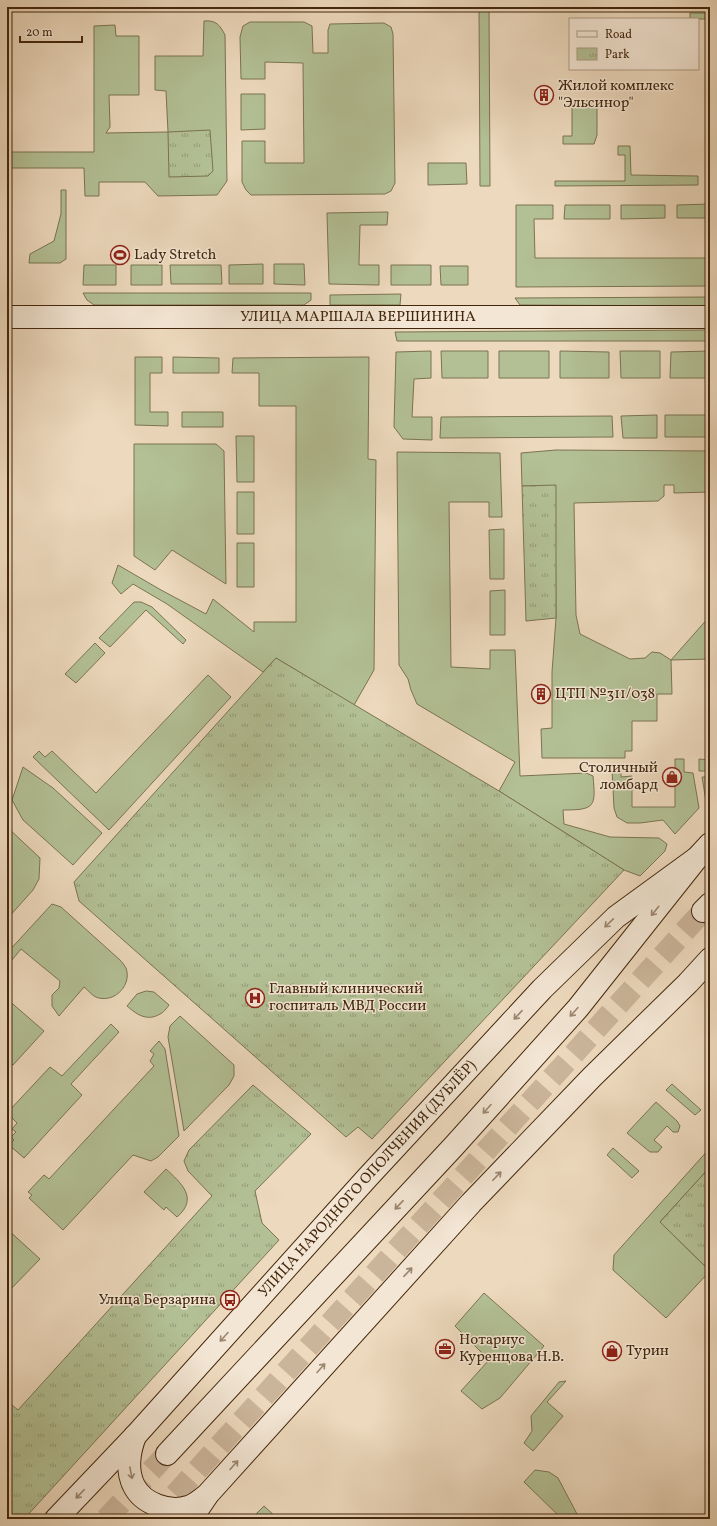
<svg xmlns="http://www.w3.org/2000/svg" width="717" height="1526" viewBox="0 0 717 1526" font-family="Vollkorn,serif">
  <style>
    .grass { fill: #b3c095; stroke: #7b7451 }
    .park { fill: url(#park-tufts); stroke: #7b7451 }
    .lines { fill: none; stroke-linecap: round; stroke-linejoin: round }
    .secondary-tunnel { stroke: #cbb59a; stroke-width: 22; stroke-dasharray: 22 11; stroke-linecap: butt }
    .secondary-casing { stroke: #43270d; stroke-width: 24 }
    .secondary { stroke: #f3e6d4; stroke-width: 22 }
    .oneway { stroke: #9b8670 }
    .labels { text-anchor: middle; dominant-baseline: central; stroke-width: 3; stroke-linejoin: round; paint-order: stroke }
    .poi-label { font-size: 15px; fill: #43270d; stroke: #f3e6d4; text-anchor: start }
    .street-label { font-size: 15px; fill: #43270d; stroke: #f3e6d4 }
  </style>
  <defs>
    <pattern id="park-tufts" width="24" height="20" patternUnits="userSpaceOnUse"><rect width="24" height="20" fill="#b3c095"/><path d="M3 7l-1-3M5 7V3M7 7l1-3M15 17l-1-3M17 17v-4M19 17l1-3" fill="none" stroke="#939c78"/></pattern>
  </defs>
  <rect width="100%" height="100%" fill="#edd9bd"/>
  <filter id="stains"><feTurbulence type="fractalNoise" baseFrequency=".005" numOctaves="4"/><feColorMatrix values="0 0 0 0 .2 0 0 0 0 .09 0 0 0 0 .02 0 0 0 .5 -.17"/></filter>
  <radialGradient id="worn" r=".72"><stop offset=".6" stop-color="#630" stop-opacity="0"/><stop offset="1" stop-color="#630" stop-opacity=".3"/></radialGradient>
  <path class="grass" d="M479,7H489L490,186H480Z
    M690,13H710V19H690Z
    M204,21C216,20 220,25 225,35L227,181L217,195L158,196L145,182H99V196H85L84,168H7V152H94V26L115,25L116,36H139V95H109L110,127L106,133L168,132L166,91L155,90V56H203Z
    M250,22H304L312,26L313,53H328V30L330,24L384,23L391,27L393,34L395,183L391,191L385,194L251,195L246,190L242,182V141H265V163H304L303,63L265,62V79H241L240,37L243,26Z
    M241,94H265V129L241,130Z
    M572,100L597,101V135L594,144H563V136H572Z
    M618,146H630L631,175L698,176V185L555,186V181H625V155H618Z
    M428,163H466L467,184L428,185Z
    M61,190H66V259L60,263H29L30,254L54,241L61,214Z
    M710,204V218H677V205Z
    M516,205H553V219H534L535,258H710V286L516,287Z
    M565,205H610V219H564Z
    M621,205H665V218L621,219Z
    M388,212L387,225H360L359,265H379V285L329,284L327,213Z
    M263,264V284H229V265Z
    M274,264H304L305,285L274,284Z
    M84,265H116V285H83Z
    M131,265H162V285H131Z
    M170,265H221L222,284H171Z
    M391,265H431V285H391Z
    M440,266H468V285H441Z
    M83,293H311V300L304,305H94L87,300Z
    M401,294L400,305H330V295Z
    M710,297V306L520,305L515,298Z
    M710,330V341H397L395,332Z
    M431,351V378L414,379L412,417H432V440L403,439L394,427L396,352Z
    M441,351H488V378H442Z
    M499,351H549V378H499Z
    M560,351L609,352V378H560Z
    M620,351H660V378H621Z
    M710,351V378H670L671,352Z
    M135,357H162V373H150V412H168V426L135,425Z
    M173,357L219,358V373H173Z
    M369,357L368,459L376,460L374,670L354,705L276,658L263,672L167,604L133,584L121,594L112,583L118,565L161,590L206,614L213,599L254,632V622H296V406H259V373H232L233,358Z
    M182,412H223V427H182Z
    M657,415V438H623L621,416Z
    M665,415H710V437H665Z
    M612,416L613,437L440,438L441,417Z
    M236,436H254V482H237Z
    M134,444H216L224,451L226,584L172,550L155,570L134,556Z
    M556,450L710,451V492L674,493V485H664V496L658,501L574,503L576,615L580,634L630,659L645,658L652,652L660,653L671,660L710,616V659L671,660L672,694H657V721H632V751H625V758H542L541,729L552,728V672L556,618L555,486H522L521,453Z
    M397,452L500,453L502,517H489V502H449L451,667L490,669V650H515L520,776L586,773L593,776C596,807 595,810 563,810L564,824L610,837L659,838L667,844L665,851L640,876L624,870L499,791L515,762L417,704L411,690L408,679L399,665Z
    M237,492H254V534H237Z
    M504,529V579H490L489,530Z
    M237,543H254V587H237Z
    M505,590V635H490V591Z
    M134,602H141L152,607L186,640L183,644L146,610L110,647L99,638Z
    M95,643L105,653L76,683L65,674Z
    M208,675L231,697L109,830L33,757L39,751L45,757L52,751L96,793Z
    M675,759H684V772L693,773L699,808L675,834L663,820L640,823H627L617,817L614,808L612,769H621V777L632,776V807H675Z
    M699,759L710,760V771H699Z
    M23,767L53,788L102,833L73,865L23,820L12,800Z
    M702,777H710V797L706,801Z
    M7,827L40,858L39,879L33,890L7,919Z
    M52,904L61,907L120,960C122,962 125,966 126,968C132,984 116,1002 99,998C93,997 89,991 84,987L59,1016L52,1006V995L59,988L60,981L21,949L7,966V953Z
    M146,991L154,992L169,1005C167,1008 163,1013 160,1014C147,1022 136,1014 127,1006L137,994Z
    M7,999L44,1031L13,1065L7,1062Z
    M180,1016L234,1065V1076L229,1085L184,1131L168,1037L170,1026Z
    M111,1024L119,1032L71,1084L82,1095L24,1158L9,1145L14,1140L11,1137L16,1132L12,1129L17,1123L7,1113L50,1067L62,1076Z
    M159,1041L165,1049L179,1136L158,1157L151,1161L133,1155L63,1230L29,1198L32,1195L28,1192L44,1175L49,1179L154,1066L150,1061L154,1054L150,1051Z
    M672,1084L701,1110L695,1115L666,1090Z
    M656,1102L677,1121L680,1126L678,1132H673L667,1126L654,1140L662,1147L658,1152H650L627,1133Z
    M613,1148L639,1171L632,1178L607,1155Z
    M710,1148V1167L660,1222L710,1271L666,1318L613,1270L614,1255Z
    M166,1169C181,1183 199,1198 177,1217L166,1207L164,1210L144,1192Z
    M7,1229L40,1259L7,1293Z
    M484,1293L544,1346L500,1398L482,1409L461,1391L489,1360L455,1326Z
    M566,1381L547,1402L563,1416L533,1451L524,1443L532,1431L531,1416L559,1382Z
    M535,1470L549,1472L558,1478L577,1514L573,1519H562L524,1482Z
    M264,1506L278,1519H251Z"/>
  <path class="park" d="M210,130L213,171L208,176L169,177L168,132Z
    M556,485V618L526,621L522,486Z
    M276,658L499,791L624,870L372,1139L358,1127L346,1137L79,901L74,882Z
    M253,1085L311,1134L255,1191L262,1223L279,1240L24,1519H7V1401L18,1410L212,1196L188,1171L184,1161L189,1150Z
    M710,1167V1271L660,1222Z"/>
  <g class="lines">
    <path class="secondary-tunnel" d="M106,1519L167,1454
      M153,1519L703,911"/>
    <g class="secondary-casing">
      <g id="secondary">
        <path id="s1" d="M7,317H710"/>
        <path d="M703,911L710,904"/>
        <path d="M135,1436C129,1452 126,1470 134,1486C143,1504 170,1513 188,1507C195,1505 200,1500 206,1496"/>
        <path d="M167,1454L454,1146L578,1008L697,858L710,844"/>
        <path id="s2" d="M56,1519L136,1435L367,1178L542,989L616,917L697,858"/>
        <path d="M191,1519L208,1494L471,1203L592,1077L688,983L710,959"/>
      </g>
    </g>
    <use href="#secondary" class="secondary"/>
  </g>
  <defs><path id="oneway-shaft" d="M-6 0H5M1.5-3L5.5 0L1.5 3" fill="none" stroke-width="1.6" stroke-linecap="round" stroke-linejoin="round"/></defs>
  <g class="oneway">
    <use href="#oneway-shaft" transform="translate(655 911) rotate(129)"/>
    <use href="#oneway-shaft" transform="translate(609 923) rotate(136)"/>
    <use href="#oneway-shaft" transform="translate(574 1012) rotate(132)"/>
    <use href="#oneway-shaft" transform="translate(518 1015) rotate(133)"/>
    <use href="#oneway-shaft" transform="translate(487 1109) rotate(132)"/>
    <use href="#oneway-shaft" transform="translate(497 1176) rotate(-46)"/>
    <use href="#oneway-shaft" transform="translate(399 1205) rotate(133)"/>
    <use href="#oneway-shaft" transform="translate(408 1272) rotate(-47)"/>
    <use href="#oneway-shaft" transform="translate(224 1337) rotate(132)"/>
    <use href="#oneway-shaft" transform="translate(321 1368) rotate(-48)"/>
    <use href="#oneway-shaft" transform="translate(234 1465) rotate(-48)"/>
    <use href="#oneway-shaft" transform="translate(131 1473) rotate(79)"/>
    <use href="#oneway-shaft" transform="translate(80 1494) rotate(134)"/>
  </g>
  <defs>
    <g id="building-ring" transform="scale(1)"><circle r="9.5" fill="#f3e6d4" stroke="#8f2418" stroke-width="1.5"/><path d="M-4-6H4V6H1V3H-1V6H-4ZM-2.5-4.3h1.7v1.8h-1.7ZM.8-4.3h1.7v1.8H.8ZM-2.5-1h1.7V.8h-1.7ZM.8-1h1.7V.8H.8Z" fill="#8f2418"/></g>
    <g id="stadium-ring" transform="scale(1)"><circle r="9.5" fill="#f3e6d4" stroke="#8f2418" stroke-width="1.5"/><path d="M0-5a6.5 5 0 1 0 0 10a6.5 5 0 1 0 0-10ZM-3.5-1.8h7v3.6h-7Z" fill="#8f2418"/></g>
    <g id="shop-ring" transform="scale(1)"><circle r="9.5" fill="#f3e6d4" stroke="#8f2418" stroke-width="1.5"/><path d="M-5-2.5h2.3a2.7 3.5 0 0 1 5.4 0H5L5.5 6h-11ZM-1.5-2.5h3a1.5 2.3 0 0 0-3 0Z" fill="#8f2418"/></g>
    <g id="hospital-ring" transform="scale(1)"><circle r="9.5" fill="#f3e6d4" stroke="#8f2418" stroke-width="1.5"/><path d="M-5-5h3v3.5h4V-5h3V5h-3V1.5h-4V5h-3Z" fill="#8f2418"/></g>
    <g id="bus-ring" transform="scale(1)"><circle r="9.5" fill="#f3e6d4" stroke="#8f2418" stroke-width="1.5"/><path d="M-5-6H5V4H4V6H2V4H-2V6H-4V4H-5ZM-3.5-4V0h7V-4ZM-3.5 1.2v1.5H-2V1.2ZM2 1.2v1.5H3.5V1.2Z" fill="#8f2418"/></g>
    <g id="office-ring" transform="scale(1)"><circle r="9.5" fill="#f3e6d4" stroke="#8f2418" stroke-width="1.5"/><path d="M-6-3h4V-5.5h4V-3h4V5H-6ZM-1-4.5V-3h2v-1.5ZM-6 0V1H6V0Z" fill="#8f2418"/></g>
  </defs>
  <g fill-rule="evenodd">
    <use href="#building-ring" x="544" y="95"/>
    <use href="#stadium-ring" x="120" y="255"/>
    <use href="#building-ring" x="541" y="694"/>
    <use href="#shop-ring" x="672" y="777"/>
    <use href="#hospital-ring" x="255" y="998"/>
    <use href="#bus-ring" x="230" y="1300"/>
    <use href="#office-ring" x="445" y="1349"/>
    <use href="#shop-ring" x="612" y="1351"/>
  </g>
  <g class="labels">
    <g class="poi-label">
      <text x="558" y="86">Жилой комплекс<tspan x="558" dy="17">"Эльсинор"</tspan></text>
      <text x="134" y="255">Lady Stretch</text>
      <text x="555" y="694">ЦТП №311/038</text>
      <text x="658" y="768" text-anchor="end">Столичный<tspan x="658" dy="17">ломбард</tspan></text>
      <text x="269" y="989">Главный клинический<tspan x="269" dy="17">госпиталь МВД России</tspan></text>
      <text x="216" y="1300" text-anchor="end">Улица Берзарина</text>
      <text x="459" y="1340">Нотариус<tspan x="459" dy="17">Куренцова Н.В.</tspan></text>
      <text x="626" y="1351">Турин</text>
    </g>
    <g class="street-label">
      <text stroke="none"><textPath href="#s1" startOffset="351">УЛИЦА МАРШАЛА ВЕРШИНИНА</textPath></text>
      <text stroke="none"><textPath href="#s2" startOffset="461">УЛИЦА НАРОДНОГО ОПОЛЧЕНИЯ (ДУБЛЁР)</textPath></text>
    </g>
  </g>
  <rect width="717" height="1526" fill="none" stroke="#edd9bd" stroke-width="24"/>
  <rect x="8" y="8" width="701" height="1510" fill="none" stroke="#43270d" stroke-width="2"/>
  <rect x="12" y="12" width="693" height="1502" fill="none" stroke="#43270d"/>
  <rect x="569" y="18" width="130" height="52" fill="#f3e6d4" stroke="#ad9a84"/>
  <rect x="577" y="31" width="20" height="6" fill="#f3e6d4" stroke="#ad9a84"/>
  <text x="605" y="38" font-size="12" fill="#43270d">Road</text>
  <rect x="577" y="48" width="20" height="12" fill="url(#park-tufts)" stroke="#ad9a84"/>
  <text x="605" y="58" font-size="12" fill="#43270d">Park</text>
  <path d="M20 36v6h62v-6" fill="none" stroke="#43270d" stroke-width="2"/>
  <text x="26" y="36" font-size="12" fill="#43270d" stroke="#f3e6d4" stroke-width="3" paint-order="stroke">20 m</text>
  <rect width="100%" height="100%" filter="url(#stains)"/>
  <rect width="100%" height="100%" fill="url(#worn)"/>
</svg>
